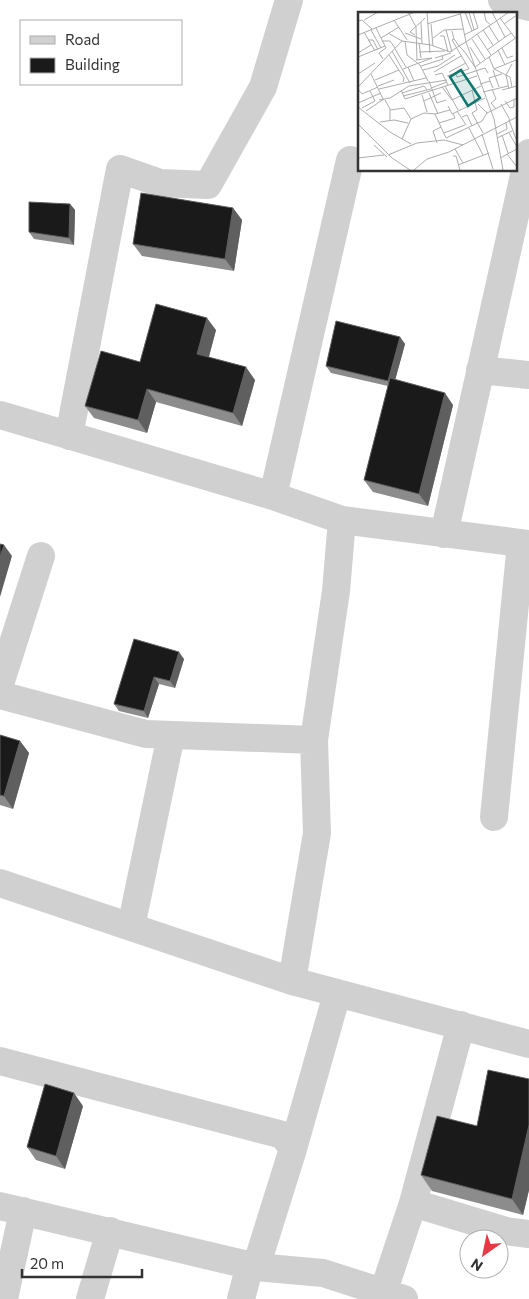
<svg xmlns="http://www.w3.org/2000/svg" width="529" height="1299" viewBox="0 0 529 1299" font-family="Commissioner,sans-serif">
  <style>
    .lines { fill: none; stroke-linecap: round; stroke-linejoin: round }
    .minor { stroke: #d0d0d0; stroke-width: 28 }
    .wall { fill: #8c8c8c }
    .shaded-wall { fill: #5f5f5f }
    .building { fill: #1a1a1a; stroke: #5f5f5f }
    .inset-road { fill: none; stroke: #adadad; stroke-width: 1 }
    .view { fill: #0f766e; fill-opacity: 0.15; stroke: #0f766e; stroke-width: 2.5 }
    .inset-edge { fill: none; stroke: #333; stroke-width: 2.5 }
  </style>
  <rect width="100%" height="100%" fill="#fff"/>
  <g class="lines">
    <path class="minor" d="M502,0L529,7
      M480,370L529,375
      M0,415L273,496L342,520L529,544
      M69,436L120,169L160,183L208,185L263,87L289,0
      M273,496L350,160
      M444,534L529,153
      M0,684L41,556
      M0,695L146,734L314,740
      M494,817L521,543
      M0,883L292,981L529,1044
      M131,927L171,735
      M292,981L317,833L314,740L336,591L342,520
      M0,1061L283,1135L293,1149L256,1267
      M293,1149L337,994
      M413,1203L506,1231L529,1234
      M0,1206L256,1267L323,1273L404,1299
      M4,1299L23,1211
      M90,1299L110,1231
      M241,1299L250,1265
      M381,1299L413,1203L461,1025"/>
  </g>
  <path class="wall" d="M70,204L75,210L74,245L34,239L29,232Z
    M233,208L242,220L234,271L142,256L133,244Z
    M216,330L209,357L255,380L242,426L156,402L147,433L94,418L85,406L140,362Z
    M400,337L405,344L395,380L453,405L428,506L373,492L364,480L388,386L331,373L326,366Z
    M134,639L184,659L175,688L159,684L148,718L119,711L114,704Z
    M0,735L20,741L29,753L13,809L0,805Z
    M529,1079V1190L523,1215L432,1191L421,1175Z
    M83,1106L65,1169L36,1160L27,1147Z"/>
  <path class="shaded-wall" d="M70,204L75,210L74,245L69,238Z
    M233,208L242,220L234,271L225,259Z
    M207,318L216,330L206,367L197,354Z
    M400,337L405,344L393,388L388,381Z
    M246,367L255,380L242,426L233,413Z
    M147,389L156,402L147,433L138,420Z
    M445,393L453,405L428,506L419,494Z
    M4,545L12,556L0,597V557Z
    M179,652L184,659L175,688L170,681Z
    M154,677L159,684L148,718L144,711Z
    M20,741L29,753L13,809L4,796Z
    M74,1093L83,1106L65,1169L56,1156Z
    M529,1125V1190L523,1215L512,1199Z"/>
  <path class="building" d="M141,193L233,208L225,259L133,244Z
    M29,202L70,204L69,238L29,232Z
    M156,304L207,318L197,354L246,367L233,413L147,389L138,420L85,406L101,351L140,362Z
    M336,321L400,337L388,381L326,366Z
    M390,378L445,393L419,494L364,480Z
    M0,544L4,545L0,557Z
    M134,639L179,652L170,681L154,677L144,711L114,704Z
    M0,735L20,741L4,796L0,795Z
    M488,1070L529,1079V1125L512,1199L421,1175L437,1116L477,1126Z
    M45,1084L74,1093L56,1156L27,1147Z"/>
  <g transform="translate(358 12)">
    <rect width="159" height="159" fill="#fff"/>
    <path class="inset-road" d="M50,0L58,15L59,48M69,0L72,41M102,0L108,30L136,107L145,158M107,0L114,19M111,0L116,18M126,0L128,9L133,13M134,0L147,25M142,6L157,26M6,8L20,0M36,8L49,28M0,9L4,8L14,17M63,10L64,32M69,12L102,2M73,12L75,34M146,12L159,3M131,14L141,30M18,16L28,36L21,41L25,47M13,18L23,36M88,18L94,40M125,18L135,33M6,20L17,39M30,21L44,29L73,33L92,40L101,34L106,39M47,21L63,27M119,22L133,43M0,23L57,0M57,23L52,20L67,6M106,23L120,16L115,0M82,24H86L90,40M23,26L41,15M75,26L86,18L105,17M96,27L101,34L108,30M114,27L127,47M10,28H15L20,38M24,29H32L37,36M47,29L49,43L62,53L70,69M108,30L151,0M61,31L63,46M112,35L122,51M144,36L149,46L155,44M37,37L48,55M129,38L153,21M140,38L147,53M34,39L52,71M106,39L117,55L159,25M61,40L87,39M0,41L13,33M31,43L46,66L45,70M0,45L27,34M131,45L136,57L152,65L154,75M77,46L93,41M58,48L74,46M63,54L85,47L84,44M50,55L56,69M45,57L74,46M136,57L158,48M65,58L80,54L97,43M135,58L141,75M76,60L103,44M91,60L108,51M0,62L17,51M13,62L25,87M98,62L99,65L127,56L130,61M77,63L84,61L90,73M89,64L111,57L94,28L96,27L94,19M17,68L41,58M71,69L79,91L88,88M132,69L131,66L144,62M122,72L132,69L135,76M20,74L36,68M87,74L100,98M0,75L44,29M84,75L94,88L123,74M73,76L89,70M0,77L4,82L20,75M21,77L68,66M134,77L138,87L133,91L138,97M151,77L148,63L154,52M43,78L47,87L119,64M114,78L119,98L114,101L125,121M144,78L159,74M125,80L150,74M44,81L66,74L69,78M71,81L80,102M64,83L69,100M45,84L73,77M21,88L32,86L51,74L89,68M27,88L32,97V108M66,89L83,81M147,89L152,96L156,95V87M0,91L23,81M120,92L129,101L159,86M143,92L152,108M90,94L94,102L127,86M0,95L32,120L53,132M4,96L17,89L12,79M32,98L46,96L53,107M8,99L26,87M99,99L108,113M77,102L88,126M104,105L109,103L114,114M151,108L158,127M22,110L36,108L50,111M81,111L97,106L95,101M0,112L34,146L52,158M111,116L125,143M86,121L107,113M151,121L159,135M124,122L135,157M139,122L149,117L148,110M144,123L150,141M88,126L124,109L129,101M139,126L154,119M44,127L53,107L66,101L77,102L92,98M79,131L75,119L83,115M16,133L29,145M97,137L105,151M149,142L159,155M30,143L59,131L86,128L105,133M95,144H98L102,158M0,146L26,143M142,146L159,137M100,153L131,141M56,158L69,147L91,140L159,105"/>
    <path class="view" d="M103,58L122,86L110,94L92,65Z"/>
    <rect width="159" height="159" class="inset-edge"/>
  </g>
  <rect x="20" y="20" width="162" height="65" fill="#ffffff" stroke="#adadad"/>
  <rect x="30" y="36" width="25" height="8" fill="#d0d0d0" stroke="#adadad"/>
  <text x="65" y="45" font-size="15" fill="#333333">Road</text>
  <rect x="30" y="58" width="25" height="15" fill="#1a1a1a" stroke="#adadad"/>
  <text x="65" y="70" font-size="15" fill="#333333">Building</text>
  <g transform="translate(484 1254) rotate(213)"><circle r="24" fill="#ffffff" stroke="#adadad"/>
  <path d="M0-4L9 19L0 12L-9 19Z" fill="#e63946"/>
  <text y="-8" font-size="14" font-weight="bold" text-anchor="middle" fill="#333333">N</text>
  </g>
  <path d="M22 1269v8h120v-8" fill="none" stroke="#333333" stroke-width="2.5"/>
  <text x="30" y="1269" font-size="15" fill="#333333" stroke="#ffffff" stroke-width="4" paint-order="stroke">20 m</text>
</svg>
